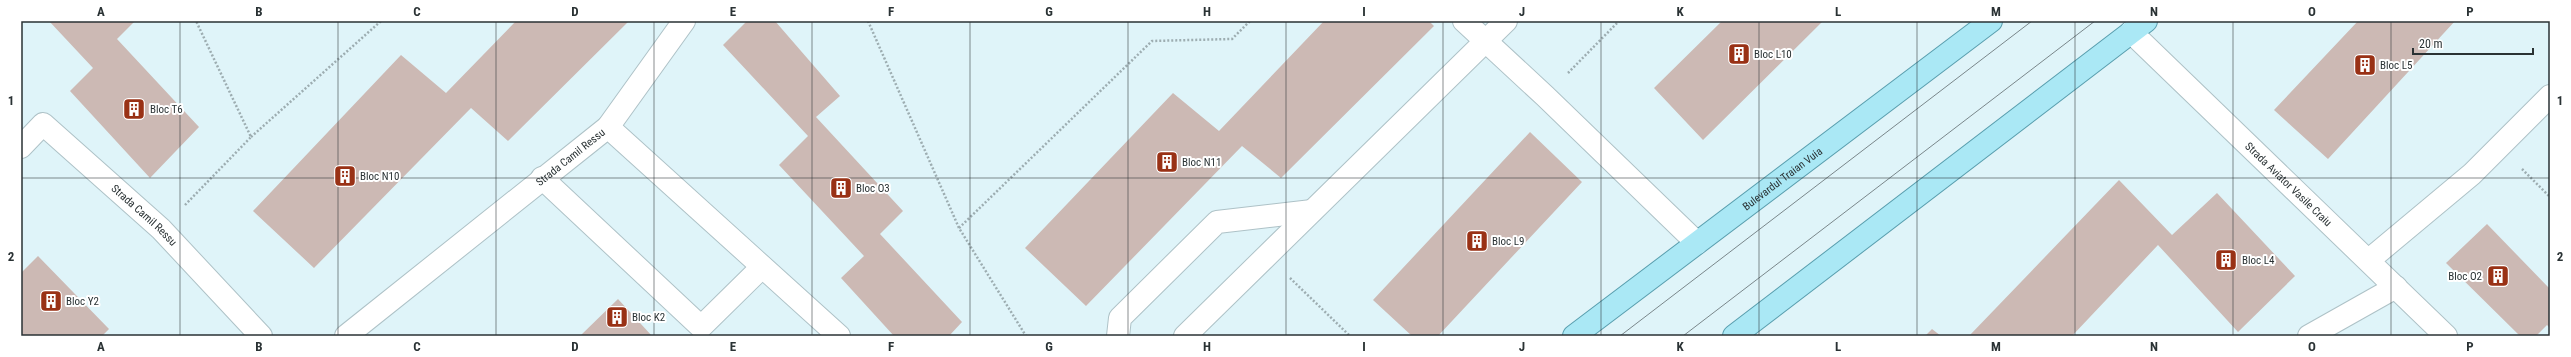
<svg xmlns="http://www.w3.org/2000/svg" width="2571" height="357" viewBox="0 0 2571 357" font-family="'Roboto Condensed',sans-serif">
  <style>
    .building { fill: #ccb9b4 }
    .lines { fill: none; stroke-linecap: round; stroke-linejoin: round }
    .minor-casing { stroke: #aec2c7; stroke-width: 24 }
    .major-casing { stroke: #599eae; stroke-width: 24 }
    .path { stroke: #9dadb1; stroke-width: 2.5; stroke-dasharray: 2 2; stroke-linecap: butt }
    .minor { stroke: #fff; stroke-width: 22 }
    .major { stroke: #aae8f5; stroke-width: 22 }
    .tram { stroke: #7a878b; stroke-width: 1 }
    .grid { fill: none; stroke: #2a3234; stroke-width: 1; stroke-opacity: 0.55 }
    .labels { text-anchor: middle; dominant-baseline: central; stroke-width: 4; stroke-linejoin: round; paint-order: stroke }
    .poi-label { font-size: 11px; fill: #2a3234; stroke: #fff; text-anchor: start }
    .street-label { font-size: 11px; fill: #2a3234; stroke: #fff }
    .neatline { fill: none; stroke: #2a3234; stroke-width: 1.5 }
    .grid-label { font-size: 13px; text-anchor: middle; font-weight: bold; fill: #2a3234 }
  </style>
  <rect width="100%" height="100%" fill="#dff4f9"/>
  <path class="building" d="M49,21H135L117,39L199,127L150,178L70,91L93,68Z
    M516,21H629L508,141L471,108L314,268L253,211L401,55L446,93Z
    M747,21H775L840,96L816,117L903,211L880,234L962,322L949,336H894L841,278L864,256L779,165L808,136L723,45Z
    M1324,21H1429L1434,26L1281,178L1242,146L1086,306L1025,248L1173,93L1219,131Z
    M1722,21H1823L1703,140L1654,88Z
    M2358,21H2455L2328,159L2274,110Z
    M1530,132L1582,182L1438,336H1412L1373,300Z
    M2119,180L2172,235L2217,193L2295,276L2238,332L2158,245L2072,336H1969Z
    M2487,224L2550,289V328L2547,325L2536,336H2520L2446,263Z
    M38,256L109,329L102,336H21V273Z
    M618,299L652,336H580Z
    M1932,329L1941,336H1925Z"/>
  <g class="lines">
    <g class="minor-casing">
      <g id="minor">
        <path d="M1464,21L1545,96L1697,243"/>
        <path id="s1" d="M2131,32L2446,336"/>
        <path d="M608,127L684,21"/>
        <path id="s2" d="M21,147L43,124L161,229L261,336"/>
        <path d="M542,178L701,327L762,267"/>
        <path d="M2369,260L2472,174L2550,96"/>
        <path id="s3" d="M346,336L608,127L839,336"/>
        <path d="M1118,336L1120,318L1217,222L1312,211"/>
        <path d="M1185,336L1506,21"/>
        <path d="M2309,336L2396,287"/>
      </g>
    </g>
    <g class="major-casing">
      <g id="major">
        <path id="s4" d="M1574,336L1991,21"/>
        <path d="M1734,336L2146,21"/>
      </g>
    </g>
    <path class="path" d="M868,21L959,228L1026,336
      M1568,73L1619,21
      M251,137L381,21
      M2522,169L2550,197
      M185,205L251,137L196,21
      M959,228L1152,41L1232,39L1250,21
      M1290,278L1350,336"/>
    <use href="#minor" class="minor"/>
    <use href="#major" class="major"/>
    <path class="tram" d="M1620,336L2032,21
      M1683,336L2095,21"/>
  </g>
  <path class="grid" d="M180,21V336M338,21V336M496,21V336M654,21V336M812,21V336M970,21V336M1128,21V336M1286,21V336M1443,21V336M1601,21V336M1759,21V336M1917,21V336M2075,21V336M2233,21V336M2391,21V336M21,178H2550"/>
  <defs>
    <g id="building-square" transform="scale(1.15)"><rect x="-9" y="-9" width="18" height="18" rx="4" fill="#993115" stroke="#fff"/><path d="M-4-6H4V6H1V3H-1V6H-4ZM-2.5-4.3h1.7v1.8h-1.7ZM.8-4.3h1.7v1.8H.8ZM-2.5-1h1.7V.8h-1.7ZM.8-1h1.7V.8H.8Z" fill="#fff"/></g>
  </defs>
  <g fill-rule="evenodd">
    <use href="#building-square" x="1739" y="54"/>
    <use href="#building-square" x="2365" y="65"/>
    <use href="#building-square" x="134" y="109"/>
    <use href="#building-square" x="1167" y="162"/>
    <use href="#building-square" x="345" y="176"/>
    <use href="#building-square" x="841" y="188"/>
    <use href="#building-square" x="1477" y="241"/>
    <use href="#building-square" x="2226" y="260"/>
    <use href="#building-square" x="2498" y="276"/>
    <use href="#building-square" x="51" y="301"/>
    <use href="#building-square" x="617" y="317"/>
  </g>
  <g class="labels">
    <g class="poi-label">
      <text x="1754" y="54">Bloc L10</text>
      <text x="2380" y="65">Bloc L5</text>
      <text x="150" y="109">Bloc T6</text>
      <text x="1182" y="162">Bloc N11</text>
      <text x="360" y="176">Bloc N10</text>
      <text x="856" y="188">Bloc O3</text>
      <text x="1492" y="241">Bloc L9</text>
      <text x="2242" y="260">Bloc L4</text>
      <text x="2482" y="276" text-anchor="end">Bloc O2</text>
      <text x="66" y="301">Bloc Y2</text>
      <text x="632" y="317">Bloc K2</text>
    </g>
    <g class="street-label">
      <text stroke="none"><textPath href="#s3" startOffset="287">Strada Camil Ressu</textPath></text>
      <text stroke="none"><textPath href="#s4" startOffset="261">Bulevardul Traian Vuia</textPath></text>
      <text stroke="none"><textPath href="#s1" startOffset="219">Strada Aviator Vasile Craiu</textPath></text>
      <text stroke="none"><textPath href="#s2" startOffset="168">Strada Camil Ressu</textPath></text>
    </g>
  </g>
  <rect width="2571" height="357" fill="none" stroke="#ffffff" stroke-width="44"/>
  <path d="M2413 48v6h120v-6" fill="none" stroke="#2a3234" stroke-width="2"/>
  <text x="2419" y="48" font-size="12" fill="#2a3234" stroke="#ffffff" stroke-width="3" paint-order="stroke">20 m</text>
  <rect x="22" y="22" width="2527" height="313" class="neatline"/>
  <g class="grid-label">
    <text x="101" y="16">A</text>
    <text x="259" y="16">B</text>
    <text x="417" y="16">C</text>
    <text x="575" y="16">D</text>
    <text x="733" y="16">E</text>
    <text x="891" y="16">F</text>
    <text x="1049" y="16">G</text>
    <text x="1207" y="16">H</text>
    <text x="1364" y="16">I</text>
    <text x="1522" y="16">J</text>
    <text x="1680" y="16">K</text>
    <text x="1838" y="16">L</text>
    <text x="1996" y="16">M</text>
    <text x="2154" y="16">N</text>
    <text x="2312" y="16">O</text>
    <text x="2470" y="16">P</text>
    <text x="11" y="105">1</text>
    <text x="2560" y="105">1</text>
    <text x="11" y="261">2</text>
    <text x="2560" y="261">2</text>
    <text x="101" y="351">A</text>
    <text x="259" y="351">B</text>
    <text x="417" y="351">C</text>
    <text x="575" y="351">D</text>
    <text x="733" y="351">E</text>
    <text x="891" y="351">F</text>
    <text x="1049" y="351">G</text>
    <text x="1207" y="351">H</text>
    <text x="1364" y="351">I</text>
    <text x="1522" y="351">J</text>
    <text x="1680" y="351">K</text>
    <text x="1838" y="351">L</text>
    <text x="1996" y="351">M</text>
    <text x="2154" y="351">N</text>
    <text x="2312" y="351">O</text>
    <text x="2470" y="351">P</text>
  </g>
</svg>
